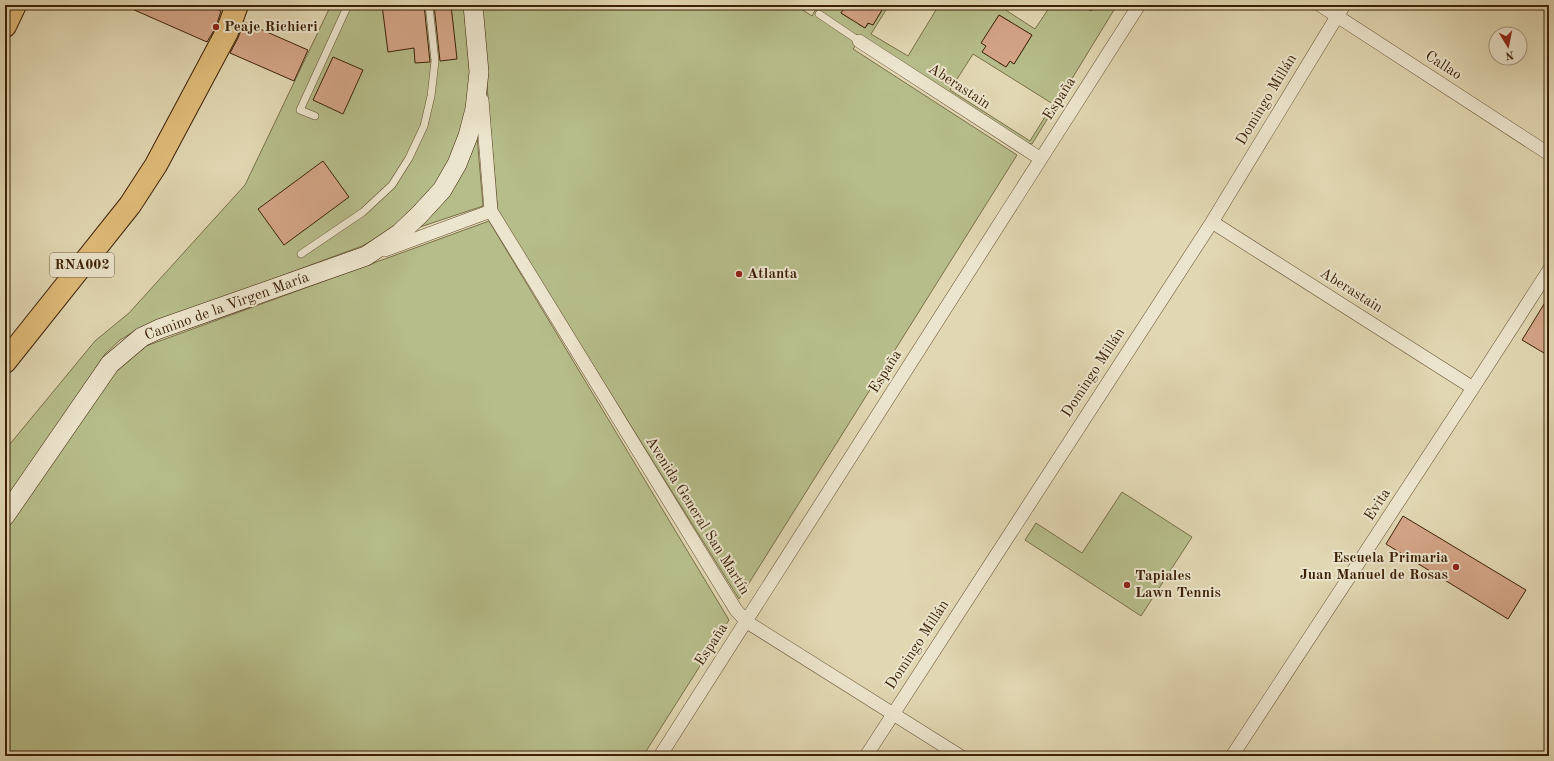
<svg xmlns="http://www.w3.org/2000/svg" width="1554" height="761" viewBox="0 0 1554 761" font-family="'Old Standard TT',serif">
  <style>
    .green { fill: #b6bd8a; stroke: #796f48; fill-rule: evenodd }
    .building { fill: #d4a587; stroke: #3c2107 }
    .lines { fill: none; stroke-linecap: round; stroke-linejoin: round }
    .lane-casing { stroke: #654e32; stroke-width: 8 }
    .street-casing { stroke: #654e32; stroke-width: 14 }
    .secondary-casing { stroke: #3c2107; stroke-width: 20 }
    .highway-casing { stroke: #3c2107; stroke-width: 24 }
    .lane { stroke: #ece5cd; stroke-width: 7 }
    .street { stroke: #ece5cd; stroke-width: 13 }
    .secondary { stroke: #ece5cd; stroke-width: 19 }
    .highway { stroke: #e0bc79; stroke-width: 22 }
    .poi-dot { fill: #8f2418; stroke: #ece5cd; stroke-width: 1.5 }
    .labels { text-anchor: middle; dominant-baseline: central; stroke-width: 4; stroke-linejoin: round; paint-order: stroke }
    .shield { fill: #ece5cd; stroke: #715c42; stroke-width: 1 }
    .shield-label { font-size: 14px; font-weight: bold; fill: #3c2107 }
    .poi-label { font-size: 15px; font-weight: bold; fill: #3c2107; stroke: #ece5cd; text-anchor: start }
    .street-label { font-size: 15px; fill: #3c2107; stroke: #ece5cd }
  </style>
  <rect width="100%" height="100%" fill="#e1d7b2"/>
  <filter id="stains"><feTurbulence type="fractalNoise" baseFrequency=".005" numOctaves="4"/><feColorMatrix values="0 0 0 0 .2 0 0 0 0 .09 0 0 0 0 .02 0 0 0 .5 -.17"/></filter>
  <radialGradient id="worn" r=".72"><stop offset=".6" stop-color="#630" stop-opacity="0"/><stop offset="1" stop-color="#630" stop-opacity=".3"/></radialGradient>
  <path class="green" d="M331,5H464L472,77L462,133L441,178L394,229L362,246L138,329L120,340L105,354L5,503V450L95,341L129,313L245,185Z
    M480,5H795L812,16L818,5H841L845,7L841,13L849,18L862,17L858,24L865,28L869,23L873,25L885,5H889L871,34L908,56L939,5H1002L1001,7L1035,29L1051,5H1085L1084,7L1091,11L1095,6L1099,8L1101,5H1117L1032,144L1027,143L859,41L853,49L1017,155L739,599L498,213ZM999,15L1011,22L1008,28H1020L1032,35L1014,64L1010,61L1006,67L999,63L1003,55L982,43ZM973,54L1053,104L1030,141L950,90Z
    M477,136L483,206L420,227C450,196 463,177 477,136Z
    M489,221L729,620L643,756H5V532L116,371L146,346Z
    M1122,492L1192,537L1141,616L1025,540L1036,523L1082,553Z"/>
  <path class="building" d="M123,5H207L221,11L216,27L207,42Z
    M382,5H424L430,62L415,63L414,48L388,52Z
    M434,5H451L457,59L440,61Z
    M846,5H885L873,25L868,23L865,28L841,13Z
    M999,15L1032,35L1014,64L1010,61L1006,67L982,52L986,46L981,43Z
    M244,22L308,50L294,81L230,53L238,38Z
    M333,57L363,70L343,114L313,100Z
    M323,161L349,197L284,245L258,209Z
    M1549,296V356L1522,340Z
    M1403,516L1526,590L1508,619L1386,544Z"/>
  <g class="lines">
    <g class="lane-casing">
      <path id="lane" d="M819,14L859,41
        M315,116L300,110L348,5
        M301,254L363,212L392,185L409,158L424,126L431,96L435,61L429,5"/>
    </g>
    <g class="street-casing">
      <path id="street" d="M1320,5L1549,154
        M859,41L1041,159
        M482,100L491,211L736,610L747,622L960,756
        M1212,222L1473,388
        M385,250L491,211
        M660,756L1139,5
        M866,756L1212,222L1344,5
        M1232,756L1473,388L1549,270"/>
    </g>
    <g class="secondary-casing">
      <path id="secondary" d="M5,516L110,364L142,337L159,329L366,256L400,233L419,215L442,190L457,164L468,136L475,109L479,72L473,5"/>
    </g>
    <g class="highway-casing">
      <path id="highway" d="M5,26L15,5
        M5,362L130,205L156,165L227,32L237,5"/>
    </g>
    <use href="#lane" class="lane"/>
    <use href="#street" class="street"/>
    <use href="#secondary" class="secondary"/>
    <use href="#highway" class="highway"/>
  </g>
  <g class="poi-dot">
    <circle cx="216" cy="27" r="4"/>
    <circle cx="739" cy="274" r="4"/>
    <circle cx="1456" cy="567" r="4"/>
    <circle cx="1127" cy="585" r="4"/>
  </g>
  <g class="labels">
    <rect class="shield" x="50" y="253" width="64" height="24" rx="3"/>
    <g class="shield-label">
      <text x="82" y="265">RNA002</text>
    </g>
    <g class="poi-label">
      <text x="224" y="27">Peaje Richieri</text>
      <text x="747" y="274">Atlanta</text>
      <text x="1448" y="558" text-anchor="end">Escuela Primaria<tspan x="1448" dy="17">Juan Manuel de Rosas</tspan></text>
      <text x="1135" y="576">Tapiales<tspan x="1135" dy="17">Lawn Tennis</tspan></text>
    </g>
    <g class="street-label">
      <text transform="translate(1443 66) rotate(33)">Callao</text>
      <text transform="translate(959 87) rotate(33)">Aberastain</text>
      <text transform="translate(1060 99) rotate(-58)">España</text>
      <text transform="translate(1267 100) rotate(-59)">Domingo Millán</text>
      <text transform="translate(1351 291) rotate(32)">Aberastain</text>
      <text transform="translate(227 307) rotate(-20)">Camino de la Virgen María</text>
      <text transform="translate(886 372) rotate(-58)">España</text>
      <text transform="translate(1094 373) rotate(-57)">Domingo Millán</text>
      <text transform="translate(1378 505) rotate(-57)">Evita</text>
      <text transform="translate(697 516) rotate(58)">Avenida General San Martín</text>
      <text transform="translate(712 645) rotate(-57)">España</text>
      <text transform="translate(918 645) rotate(-57)">Domingo Millán</text>
    </g>
  </g>
  <rect width="1554" height="761" fill="none" stroke="#e1d7b2" stroke-width="20"/>
  <rect x="6" y="6" width="1542" height="749" fill="none" stroke="#3c2107" stroke-width="2"/>
  <rect x="10" y="10" width="1534" height="741" fill="none" stroke="#3c2107"/>
  <g transform="translate(1508 46) rotate(170)"><circle r="19" fill="#ece5cd" stroke="#a6977e"/>
  <path d="M0-3L7 15L0 10L-7 15Z" fill="#8f2418"/>
  <text y="-6" font-size="11" font-weight="bold" text-anchor="middle" fill="#3c2107">N</text>
  </g>
  <rect width="100%" height="100%" filter="url(#stains)"/>
  <rect width="100%" height="100%" fill="url(#worn)"/>
</svg>
